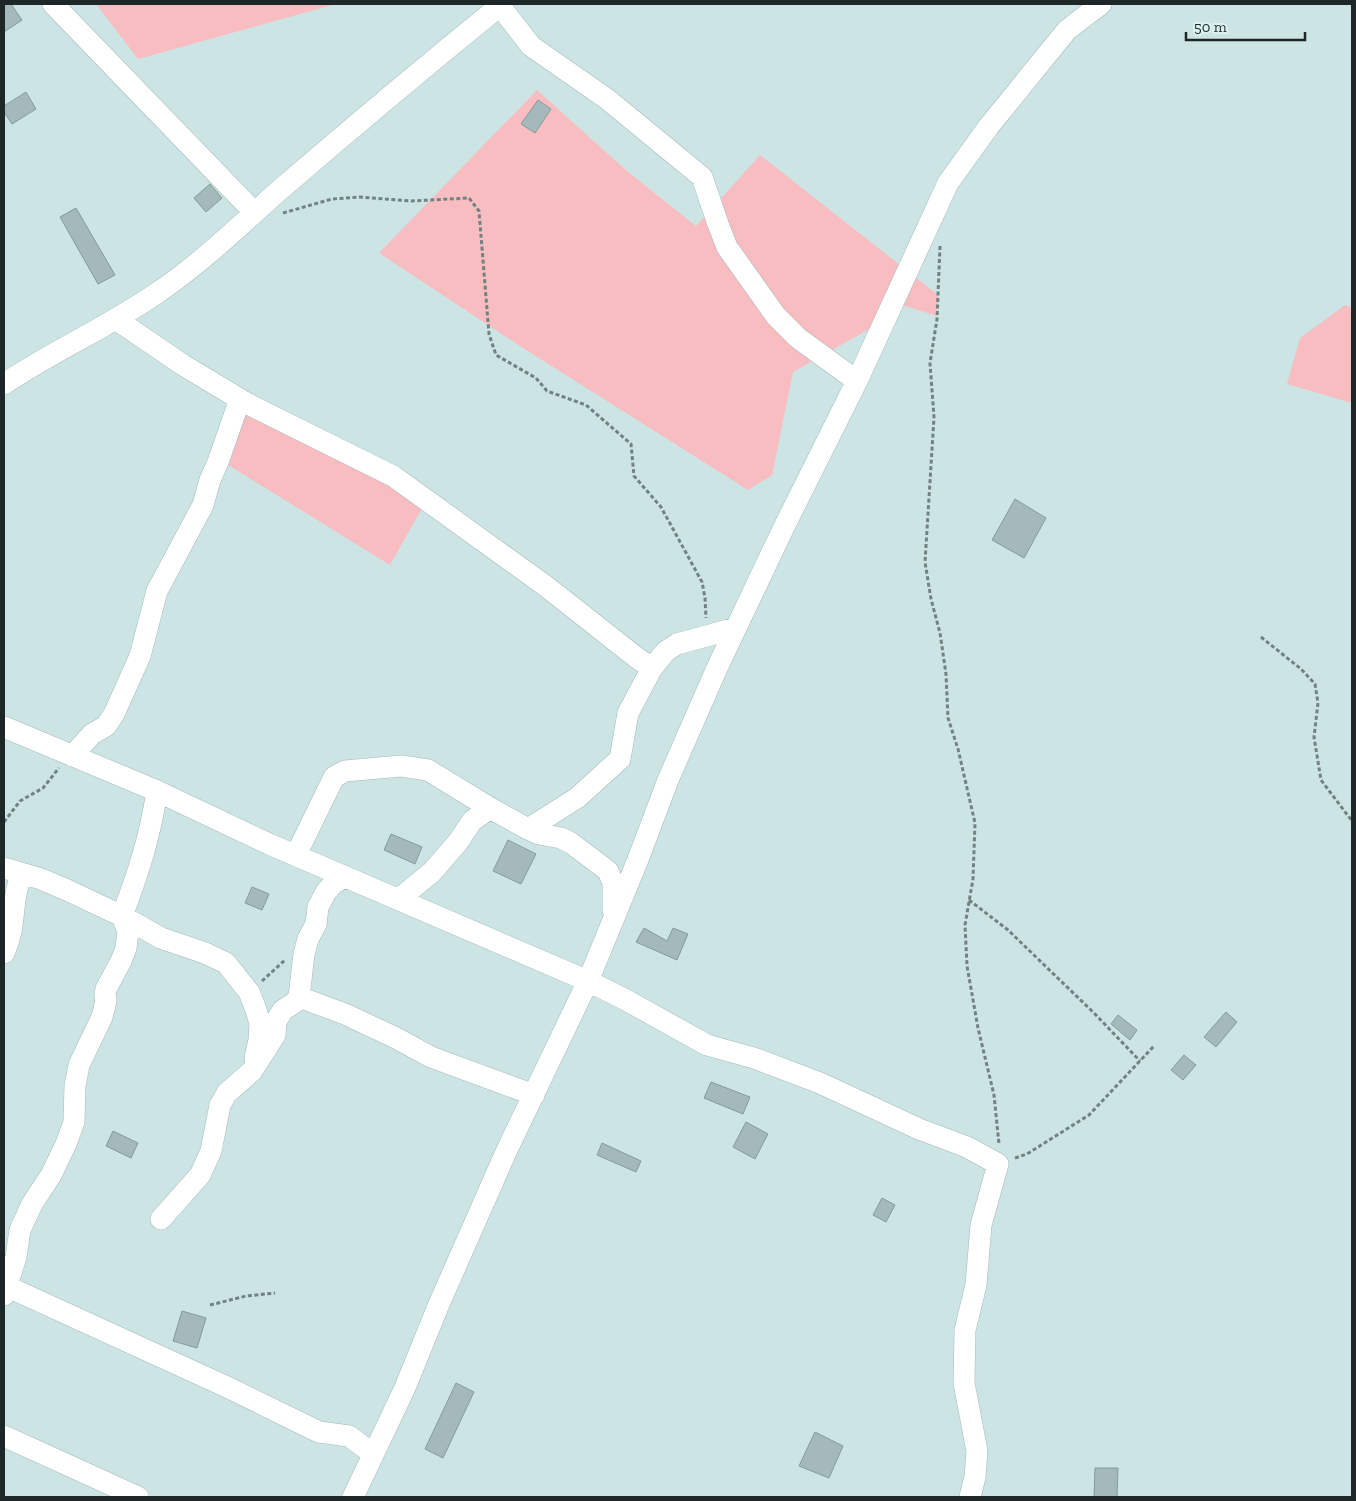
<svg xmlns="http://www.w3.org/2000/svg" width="1356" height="1501" viewBox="0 0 1356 1501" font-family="'Zilla Slab',serif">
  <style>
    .green { fill: #f8bdc0 }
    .building { fill: #a3b9ba; stroke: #849a9b }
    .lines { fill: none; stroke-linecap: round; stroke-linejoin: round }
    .minor-casing { stroke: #a3b9ba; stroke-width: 22 }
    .path { stroke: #728282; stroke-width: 3; stroke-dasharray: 4 2.5; stroke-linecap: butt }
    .minor { stroke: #fff; stroke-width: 21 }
  </style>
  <rect width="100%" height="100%" fill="#cde4e5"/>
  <path class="green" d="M96,4H336L138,59Z
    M537,90L627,171L696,226L760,155L938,295L937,316L892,302L882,322L793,372L772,475L748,490L523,348L379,253Z
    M1345,305L1352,308V403L1287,384L1300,338Z
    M247,405L426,501L390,565L225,463Z"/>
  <path class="building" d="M4,4H11L22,20L4,32Z
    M26,92L36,109L12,124L4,112V106Z
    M538,100L551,109L535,133L521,124Z
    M210,184L222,198L206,212L194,198Z
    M76,208L115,275L98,284L60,217Z
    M1015,499L1046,518L1024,558L992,540Z
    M391,834L422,847L415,864L384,850Z
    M508,840L536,854L521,884L493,871Z
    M252,887L269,894L262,910L245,903Z
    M644,928L667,941L673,928L688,934L677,960L636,942Z
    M1226,1012L1237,1022L1216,1047L1204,1037Z
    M1118,1015L1137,1030L1130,1040L1111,1024Z
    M1184,1055L1196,1065L1183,1080L1171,1070Z
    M711,1082L750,1097L743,1114L704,1098Z
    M746,1122L768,1134L755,1159L733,1147Z
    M113,1131L138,1143L131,1158L106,1146Z
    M602,1143L641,1161L636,1172L597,1155Z
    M882,1198L895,1205L886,1222L873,1215Z
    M182,1311L206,1318L197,1348L173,1341Z
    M456,1383L474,1392L443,1458L425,1449Z
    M815,1432L843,1446L829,1478L799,1466Z
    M1095,1468H1118L1117,1497H1094Z"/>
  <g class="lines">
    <g class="minor-casing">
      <path id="minor" d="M53,4L254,212
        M500,6L531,46L607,99L702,177L718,224L727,247L776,316L798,338L857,381
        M117,320L183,365L248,404L393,476L547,587L637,658L652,668L628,713L620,759L577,798L528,829L490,808L472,821L458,842L432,872L399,899
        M4,384C53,351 108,327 157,293C202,263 241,224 282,188C354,126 428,64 502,4
        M652,668L666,651L677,644L736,628
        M4,727L157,791L269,844L588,981L626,1000L707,1045L754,1058L820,1083L919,1129L967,1147L998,1164L981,1225L976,1285L965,1330L964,1383L977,1451L975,1477L970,1497
        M72,756L92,734L106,726L114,714L140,656L157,591L203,505L210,480L218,462L240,399
        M528,829L539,834L561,838L571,843L608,871L613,883V910
        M296,855L334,777L345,771L401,766L428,770L490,808
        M4,868L21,873C19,882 16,891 15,900C12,922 13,932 4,953
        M21,873L41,879L67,890L122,916L161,938L205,953L226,963L249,992L255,1007L260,1023L259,1040L255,1058
        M299,997L345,1014L396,1038L431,1057L534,1095
        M161,1219L200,1175L211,1151L220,1105L227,1093L252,1071L275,1035L276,1021L283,1010L294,1003L299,997L304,954L308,939L316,924L318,907L326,892L334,883L345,877
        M4,1285L227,1387L319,1432L349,1436L373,1454
        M4,1295L16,1257L20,1230L32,1204L51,1175L66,1144L74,1122L75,1086L79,1065L102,1017L106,1001L105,995L106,989L121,961L126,948L128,931L122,916C138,874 150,837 157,791
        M4,1436L138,1497
        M353,1497L404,1390L439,1304L506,1152L588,981L637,862L668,780L717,668L784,527L857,381L948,183L989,126L1067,30L1101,4"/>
    </g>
    <path class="path" d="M283,213L332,199L359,197L411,201L469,198L479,211L489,334L496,355L536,378L547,391L586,405L631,444L634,476L661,507L702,582L705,598L706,618
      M940,246L937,319L930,363L934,417L925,562L931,599L940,633L946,674L948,718L958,749L975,823L973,879L965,925L967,966L978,1028L994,1095L999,1144
      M1261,637L1301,669L1315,684L1318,703L1314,737L1321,780L1352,821
      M4,822L20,801L43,788L59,768
      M969,900L1008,930L1094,1013L1140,1061
      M262,981L285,960
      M1015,1158L1027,1154L1089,1115L1154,1046
      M210,1305L246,1296L275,1293"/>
    <use href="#minor" class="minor"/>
  </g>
  <rect width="1356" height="1501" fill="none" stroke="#1e2727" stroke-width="10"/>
  <path d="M1186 32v8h119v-8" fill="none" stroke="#1e2727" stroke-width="2.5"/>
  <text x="1194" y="32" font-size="15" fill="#1e2727" stroke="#daf1f2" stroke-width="4" paint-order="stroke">50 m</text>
</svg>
